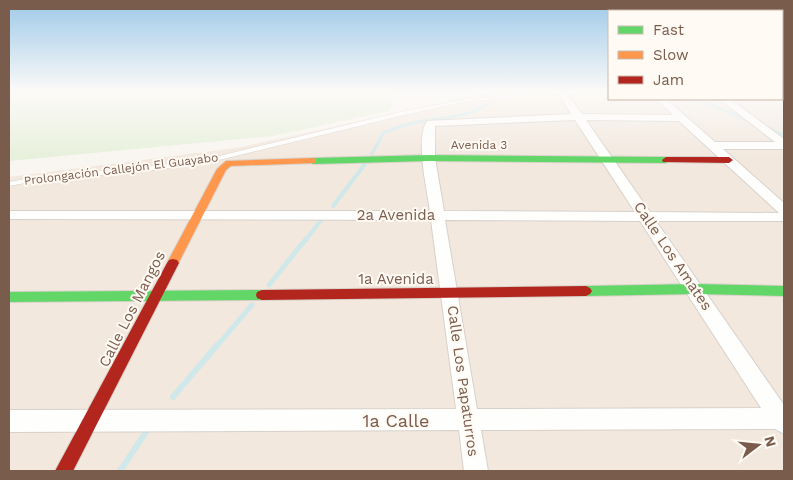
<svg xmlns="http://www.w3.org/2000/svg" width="793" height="480" viewBox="0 0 793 480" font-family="'Work Sans',sans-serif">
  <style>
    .residential { fill: #f2e8de }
    .green { fill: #e7f0db }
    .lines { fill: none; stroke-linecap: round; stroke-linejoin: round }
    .stream-far3 { stroke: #d0e8ea; stroke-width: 3 }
    .stream-far2 { stroke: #d0e8ea; stroke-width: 4 }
    .stream-far1 { stroke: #d0e8ea; stroke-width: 5 }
    .stream { stroke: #d0e8ea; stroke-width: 6 }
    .lane-casing { stroke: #d7d1cb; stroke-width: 1 }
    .street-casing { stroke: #d7d1cb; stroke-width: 2 }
    .fast-casing { stroke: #d9d2cb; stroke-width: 2 }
    .slow-casing { stroke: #d9d2cb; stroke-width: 2 }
    .jam-casing { stroke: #d9d2cb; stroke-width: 2 }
    .lane { fill: #fefefd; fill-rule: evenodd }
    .street { fill: #fefefd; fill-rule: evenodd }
    .fast { fill: #63d668; fill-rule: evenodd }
    .slow { fill: #ff974d; fill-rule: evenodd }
    .jam { fill: #b3261e; fill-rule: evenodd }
    .labels { text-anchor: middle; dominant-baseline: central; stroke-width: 4; stroke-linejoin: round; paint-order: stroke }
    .far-street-label { font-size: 12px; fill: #7a5c4d; stroke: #fffaf3 }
    .street-label { font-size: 15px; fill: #7a5c4d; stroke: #fffaf3 }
    .near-street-label { font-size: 18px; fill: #7a5c4d; stroke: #fffaf3 }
  </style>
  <rect width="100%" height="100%" fill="#f9f5f0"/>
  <path class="residential" d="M495,91H609V99H782V91H784V471H9V177L237,148Z"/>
  <path class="green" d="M9,91H397L389,111L273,136L9,161Z"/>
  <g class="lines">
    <path class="stream-far3" d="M472,91L482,95
      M697,99L748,120
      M767,128L784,135
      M372,154L383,133C393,129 403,125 413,123C434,118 474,118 489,102"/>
    <path class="stream-far2" d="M333,206L365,164
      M305,241L322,219"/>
    <path class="stream-far1" d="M269,285L306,239
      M216,347L252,305"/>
    <path class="stream" d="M173,397L217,345
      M120,471L148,429"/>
    <g class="lane-casing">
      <path id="lane" d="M522,91H528L501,99L468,101L404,115L207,163L131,173L46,179L9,186V182L46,175L131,169L207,159L404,111L468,99L501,97Z
        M782,92H784V94H782Z"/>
    </g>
    <g class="street-casing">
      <path id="street" d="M557,91H565L582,114L673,115L656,99H666L715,142H775L719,99H730L784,139V149H723L784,203V221H656L784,405V434L775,429L481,430L488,471H464L459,430L9,432V410L456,409L431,220L9,219V211H430C427,189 415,139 427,121L571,114ZM575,120L635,212L444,211L435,158V126ZM586,120L679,121L779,213L650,212ZM445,220L640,221L761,408L477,409Z"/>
    </g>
    <g class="fast-casing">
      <path id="fast" d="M429,155L666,157L670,160L666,163L429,161L313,164L308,161L313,158Z
        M696,284L784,286V296L696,294L586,296L582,294L580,291L582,288L586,286Z
        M262,290L267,292L268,295L267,298L262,300L9,302V292Z"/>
    </g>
    <g class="slow-casing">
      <path id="slow" d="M313,158L316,159V163L231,166L226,170L177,266H169L167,263L217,169L226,161Z"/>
    </g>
    <g class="jam-casing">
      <path id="jam" d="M666,157H729L733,160L729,163L663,162L662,160Z
        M173,259L177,260L179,263L73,471H55L167,263L169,260Z
        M586,286L590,288L592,291L590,294L586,296L262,300L257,298L256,295L257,292L262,290Z"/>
    </g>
    <use href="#lane" class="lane"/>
    <use href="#street" class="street"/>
    <use href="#fast" class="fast"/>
    <use href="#slow" class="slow"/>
    <use href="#jam" class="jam"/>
  </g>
  <linearGradient id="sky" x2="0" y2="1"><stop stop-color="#9ec9e9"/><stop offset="0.58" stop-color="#fcfaf8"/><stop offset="1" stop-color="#fcfaf8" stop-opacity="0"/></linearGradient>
  <rect width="793" height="158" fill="url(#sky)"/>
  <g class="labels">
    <g class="far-street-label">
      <text x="479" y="145">Avenida 3</text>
      <text transform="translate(121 169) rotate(-7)">Prolongación Callejón El Guayabo</text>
    </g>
    <g class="street-label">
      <text x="396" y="215">2a Avenida</text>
      <text transform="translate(673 256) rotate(56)">Calle Los Amates</text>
      <text x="396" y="279">1a Avenida</text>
      <text transform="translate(132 309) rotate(-63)">Calle Los Mangos</text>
      <text transform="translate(463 381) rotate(82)">Calle Los Papaturros</text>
    </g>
    <g class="near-street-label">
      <text x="396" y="420">1a Calle</text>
    </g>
  </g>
  <rect width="793" height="480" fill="none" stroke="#7a5c4d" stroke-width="20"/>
  <rect x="608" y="10" width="175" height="90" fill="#fffaf3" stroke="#cabbb1"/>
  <rect x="618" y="26" width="25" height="8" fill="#63d668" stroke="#cabbb1"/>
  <text x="653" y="35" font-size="15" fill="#7a5c4d">Fast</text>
  <rect x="618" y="51" width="25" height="8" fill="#ff974d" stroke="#cabbb1"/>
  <text x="653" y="60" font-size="15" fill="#7a5c4d">Slow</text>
  <rect x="618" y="76" width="25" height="8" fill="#b3261e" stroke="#cabbb1"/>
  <text x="653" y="85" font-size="15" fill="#7a5c4d">Jam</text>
  <g transform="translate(758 445) rotate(74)" stroke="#fffaf3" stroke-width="4" paint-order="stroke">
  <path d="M0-4L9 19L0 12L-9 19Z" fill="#7a5c4d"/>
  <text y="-8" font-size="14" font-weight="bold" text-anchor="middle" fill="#7a5c4d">N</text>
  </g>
</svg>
